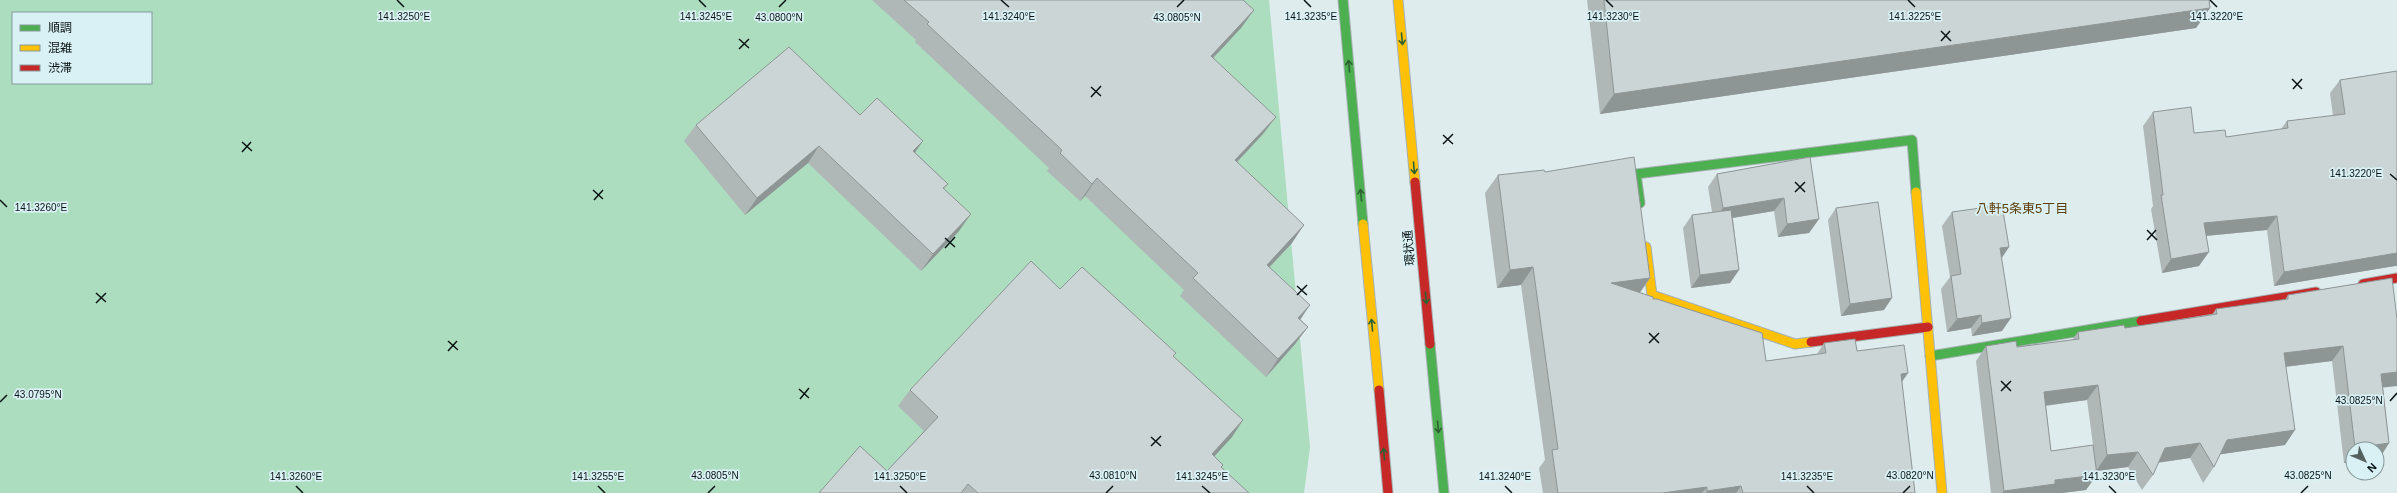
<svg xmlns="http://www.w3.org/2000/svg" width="2397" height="493" viewBox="0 0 2397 493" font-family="Arial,'Noto Sans JP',sans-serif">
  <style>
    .green { fill: #abddbe; fill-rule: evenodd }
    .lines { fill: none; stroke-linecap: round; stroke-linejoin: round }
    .fast-casing { stroke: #a7b1b3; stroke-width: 11 }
    .slow-casing { stroke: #a7b1b3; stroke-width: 11 }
    .jam-casing { stroke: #a7b1b3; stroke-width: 11 }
    .fast { stroke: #4caf50; stroke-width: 9 }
    .slow { stroke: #ffc107; stroke-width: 9 }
    .jam { stroke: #c62828; stroke-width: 9 }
    .wall { fill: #afb7b7; fill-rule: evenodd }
    .shaded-wall { fill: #8e9595 }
    .building { fill: #cbd5d5; stroke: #8e9595 }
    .oneway { stroke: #2c6232 }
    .ticks { fill: none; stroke: #0b1415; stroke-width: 1.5 }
    .labels { text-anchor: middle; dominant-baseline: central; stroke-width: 3.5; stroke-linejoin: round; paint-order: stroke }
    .street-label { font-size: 12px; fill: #0b1415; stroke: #d9f1f4 }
    .neighbourhood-label { font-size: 13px; fill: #613d09; stroke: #d9f1f4 }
    .ticks-label { font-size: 10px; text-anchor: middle; fill: #0b1415; stroke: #d9f1f4; stroke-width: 3.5; stroke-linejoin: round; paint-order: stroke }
  </style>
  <rect width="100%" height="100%" fill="#dfecee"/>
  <path class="green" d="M0,0H1269L1310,447L1304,493H0ZM13,13H151V83H13Z"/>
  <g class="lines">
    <g class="fast-casing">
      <path id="fast" d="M1343,0L1363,224
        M1640,203L1636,174L1912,140L1916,192
        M1430,344L1444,493
        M1930,356L2141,321"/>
    </g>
    <g class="slow-casing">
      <path id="slow" d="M1398,0L1415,182
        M1916,192L1942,493
        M1363,224L1379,390
        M1646,247L1652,295L1795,344L1811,342"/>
    </g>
    <g class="jam-casing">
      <path id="jam" d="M1415,182L1430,344
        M2363,284L2397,278
        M2141,321L2316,292
        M1811,342L1928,327
        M1379,390L1388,493"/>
    </g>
    <use href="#fast" class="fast"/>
    <use href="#slow" class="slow"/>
    <use href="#jam" class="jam"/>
  </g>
  <path class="wall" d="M872,0H1243L1254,10L1241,28L1213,58L1263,134L1237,162L1292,243L1270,267L1300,319L1308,327L1295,344L1266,377L1180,296L1184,290L1085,196L1080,201L1047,171L1049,168L915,42L916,40Z
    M1587,0H2209L2210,8L2196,28L1600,114Z
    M2397,71V266H2395L2274,286L2267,230L2206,236L2199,266L2162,273L2151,209L2153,206L2143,126L2153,112L2194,133L2226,137L2281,129L2287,121L2333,116L2330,93L2340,80Z
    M860,115L915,152L948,184L944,189L959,231L921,271L808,163L745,215L684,141L696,125Z
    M1810,157L1819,219L1809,233L1778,237L1774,211L1733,218L1739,270L1730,283L1691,288L1683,228L1692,215L1712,212L1708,187L1717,174Z
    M1545,172L1650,278L1640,293L1653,299L1766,361L1817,354L1824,343L1857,351L1908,373L1902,382L1915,493H1543L1539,468L1545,460L1521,285L1497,288L1485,193L1498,175Z
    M1836,208L1884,310L1841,316L1828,220Z
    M1952,212L2009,247L2002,258V331L1972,336L1971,328L1947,332L1941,289L1950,277L1942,226Z
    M2392,278L2383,387L2389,443L2379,459H2377V449H2353V462L2344,463L2332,361L2286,367L2285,445L2220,454L2214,467L2203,483L2190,458L2158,463L2153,475L2142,490L2128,467L2097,471L2086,490L2062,493H1991L1976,361L1986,346L2017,347L2072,340L2078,332L2125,328L2212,315L2216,309L2285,300L2288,295ZM2087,400L2093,445L2051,451L2046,406Z
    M1060,289L1173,357L1243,420L1232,437L1214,456L1221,468L1249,493H819L887,471L924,431L898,406L910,390Z"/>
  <path class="shaded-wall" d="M2210,8L2196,28L1600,114L1614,94Z
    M1254,10L1241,28L1199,73L1211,56Z
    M1276,117L1263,134L1222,178L1235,160Z
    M923,141L912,157L913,151Z
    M819,146L808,163L745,215L757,198Z
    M1097,178L1085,196L1080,201L1092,184Z
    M1784,198L1774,211L1713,221L1723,208Z
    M971,214L959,231L921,271L933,254Z
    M2277,216L2267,230L2194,237L2204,223Z
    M1819,219L1809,233L1778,237L1787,224Z
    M1304,225L1292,243L1255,282L1267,265Z
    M2009,247L2000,260V248Z
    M2209,252L2199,266L2162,273L2171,259Z
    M2397,253V266H2395L2274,286L2284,272Z
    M1533,267L1521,285L1497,288L1510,270Z
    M1739,270L1730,283L1691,288L1700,275Z
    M1650,278L1637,296L1611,283Z
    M1892,298L1884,310L1841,316L1850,304Z
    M1310,305L1298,323V318Z
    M1981,315L1971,328L1947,332L1957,319Z
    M2011,318L2002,331L1972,336L1982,323Z
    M1308,327L1295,344L1266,377L1278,359Z
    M2343,346L2332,361L2274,368L2284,353Z
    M2397,372V386L2370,389L2381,374Z
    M1908,373L1895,391L1901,374Z
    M2098,385L2087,400L2033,407L2044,392Z
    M1243,420L1232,437L1201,471L1212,454Z
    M2295,430L2285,445L2216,455L2227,440Z
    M2200,443L2190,458L2154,463L2165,448Z
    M2389,443L2379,459H2377V449H2354L2355,448Z
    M2353,450V462L2344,463Z
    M2138,452L2128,467L2096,471L2107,455Z
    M2097,475L2086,490L2062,493H2002L2004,491L2055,480Z
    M1741,486L1736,493H1706L1707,491Z
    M1707,487L1702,493H1662Z"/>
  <path class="building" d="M904,0H1243L1254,10L1211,56L1276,117L1235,160L1304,225L1267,265L1310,305L1298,318L1308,327L1278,359L1193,278L1198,273L1097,178L1092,184L1060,153L1062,150L927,24L929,22Z
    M1604,0H2209L2210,8L1614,94Z
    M789,47L860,115L877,98L923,141L913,151L948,184L943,188L971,214L933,254L819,146L757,198L696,125Z
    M2397,71V253L2284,272L2277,216L2204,223L2209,252L2171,259L2161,195H2163L2153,112L2191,107L2194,133L2225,130L2226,137L2288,128L2287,121L2345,114L2340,80Z
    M1634,157L1650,278L1611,283L1653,297V299H1657L1762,333L1766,361L1826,353L1824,343L1855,339L1857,351L1904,345L1908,373L1901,374L1915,493H1743L1741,486L1707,491V487L1662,493H1558L1552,450L1558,449L1533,267L1510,270L1498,175L1544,170L1545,172Z
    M1810,157L1819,219L1787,224L1784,198L1723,208L1717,174Z
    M1878,202L1892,298L1850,304L1836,208Z
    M2002,205L2009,247L2000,248L2011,318L1982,323L1981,315L1957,319L1951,276L1961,274L1952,212Z
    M1731,210L1739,270L1700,275L1692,215Z
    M1031,261L1060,289L1082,267L1176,353L1173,356L1243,420L1212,454L1223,465L1221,467L1249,493H978L968,484L961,493H819L860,446L887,471L938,417L910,390Z
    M2392,278L2397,319V372L2381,374L2389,443L2355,448L2343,346L2284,353L2295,430L2227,440L2214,467L2200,443L2165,448L2153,475L2138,452L2107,455L2098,385L2044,392L2051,451L2093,445L2097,475L2055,480V484L2004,491L1986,346L2016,341L2017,347L2079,339L2078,332L2124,325L2125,328L2217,314L2216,309L2288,299V295Z"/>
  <defs><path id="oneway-shaft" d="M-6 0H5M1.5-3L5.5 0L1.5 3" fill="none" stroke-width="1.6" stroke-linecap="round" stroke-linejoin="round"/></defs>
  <g class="oneway">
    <use href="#oneway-shaft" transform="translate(1402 39) rotate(85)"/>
    <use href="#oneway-shaft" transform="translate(1349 66) rotate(-95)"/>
    <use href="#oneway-shaft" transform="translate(1414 168) rotate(85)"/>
    <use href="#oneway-shaft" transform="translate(1361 195) rotate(-95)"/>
    <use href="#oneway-shaft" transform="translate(1426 298) rotate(85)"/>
    <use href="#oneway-shaft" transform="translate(1372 325) rotate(-95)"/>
    <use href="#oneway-shaft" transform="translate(1438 427) rotate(85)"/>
    <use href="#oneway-shaft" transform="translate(1384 454) rotate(-95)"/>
  </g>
  <path class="ticks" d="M397,0L404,7M699,0L706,7M1001,0L1009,7M1304,0L1311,7M1606,0L1613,7M1908,0L1915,7M2210,0L2217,7M779,7L786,0M1177,7L1184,0M1941,31L1951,41M739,39L749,48M1941,41L1950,31M739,49L749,39M2292,79L2302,89M1091,87L1101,96M2293,89L2302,79M1091,97L1101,86M1443,135L1453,144M242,142L252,151M1443,144L1453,134M242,152L251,142M2390,174L2397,180M1795,182L1805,192M593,190L603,199M1795,192L1805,182M0,200L7,207M594,200L603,190M2147,230L2157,240M945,238L955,247M2147,240L2156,230M945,248L955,237M1297,286L1307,295M96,293L106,302M1297,295L1307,285M96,303L106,293M1649,333L1659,343M448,341L458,350M1649,343L1659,333M448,351L457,341M2001,381L2011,391M799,389L809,398M2001,391L2011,381M800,399L809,388M2390,401L2397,393M0,402L7,395M1151,437L1161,446M1151,446L1161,436M296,486L303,493M598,486L605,493M900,486L907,493M1202,486L1210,493M1505,486L1512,493M1807,486L1814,493M2109,486L2116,493M708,493L715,486M1106,493L1113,486M1903,493L1910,486M2301,493L2308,486"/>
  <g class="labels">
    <g class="street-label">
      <text transform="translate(1409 248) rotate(-95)">環状通</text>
    </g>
    <g class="neighbourhood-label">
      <text x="2022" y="208">八軒5条東5丁目</text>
    </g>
  </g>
  <g class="ticks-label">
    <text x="404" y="20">141.3250°E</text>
    <text x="706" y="20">141.3245°E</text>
    <text x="1009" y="20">141.3240°E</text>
    <text x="1613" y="20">141.3230°E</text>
    <text x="1915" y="20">141.3225°E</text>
    <text x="1311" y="20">141.3235°E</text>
    <text x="2217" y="20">141.3220°E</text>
    <text x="779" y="21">43.0800°N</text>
    <text x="1177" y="21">43.0805°N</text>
    <text x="2356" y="177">141.3220°E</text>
    <text x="41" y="211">141.3260°E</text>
    <text x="38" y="398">43.0795°N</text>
    <text x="2359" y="404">43.0825°N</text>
    <text x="715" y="479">43.0805°N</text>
    <text x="1113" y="479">43.0810°N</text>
    <text x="1910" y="479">43.0820°N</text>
    <text x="2308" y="479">43.0825°N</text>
    <text x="296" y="480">141.3260°E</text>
    <text x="598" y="480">141.3255°E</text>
    <text x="900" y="480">141.3250°E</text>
    <text x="1202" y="480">141.3245°E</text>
    <text x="1505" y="480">141.3240°E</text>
    <text x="1807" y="480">141.3235°E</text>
    <text x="2109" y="480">141.3230°E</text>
  </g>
  <rect x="12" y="12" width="140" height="72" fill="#d9f1f4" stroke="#87999b"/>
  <rect x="20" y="25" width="20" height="6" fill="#4caf50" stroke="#87999b"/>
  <text x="48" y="32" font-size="12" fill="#0b1415">順調</text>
  <rect x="20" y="45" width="20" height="6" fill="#ffc107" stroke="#87999b"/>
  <text x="48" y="52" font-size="12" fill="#0b1415">混雑</text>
  <rect x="20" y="65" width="20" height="6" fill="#c62828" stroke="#87999b"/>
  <text x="48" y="72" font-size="12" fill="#0b1415">渋滞</text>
  <g transform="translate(2365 461) rotate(134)"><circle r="19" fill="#d9f1f4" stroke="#87999b"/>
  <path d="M0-3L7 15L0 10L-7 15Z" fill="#556061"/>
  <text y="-6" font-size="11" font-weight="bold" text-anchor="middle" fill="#0b1415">N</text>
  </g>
</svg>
